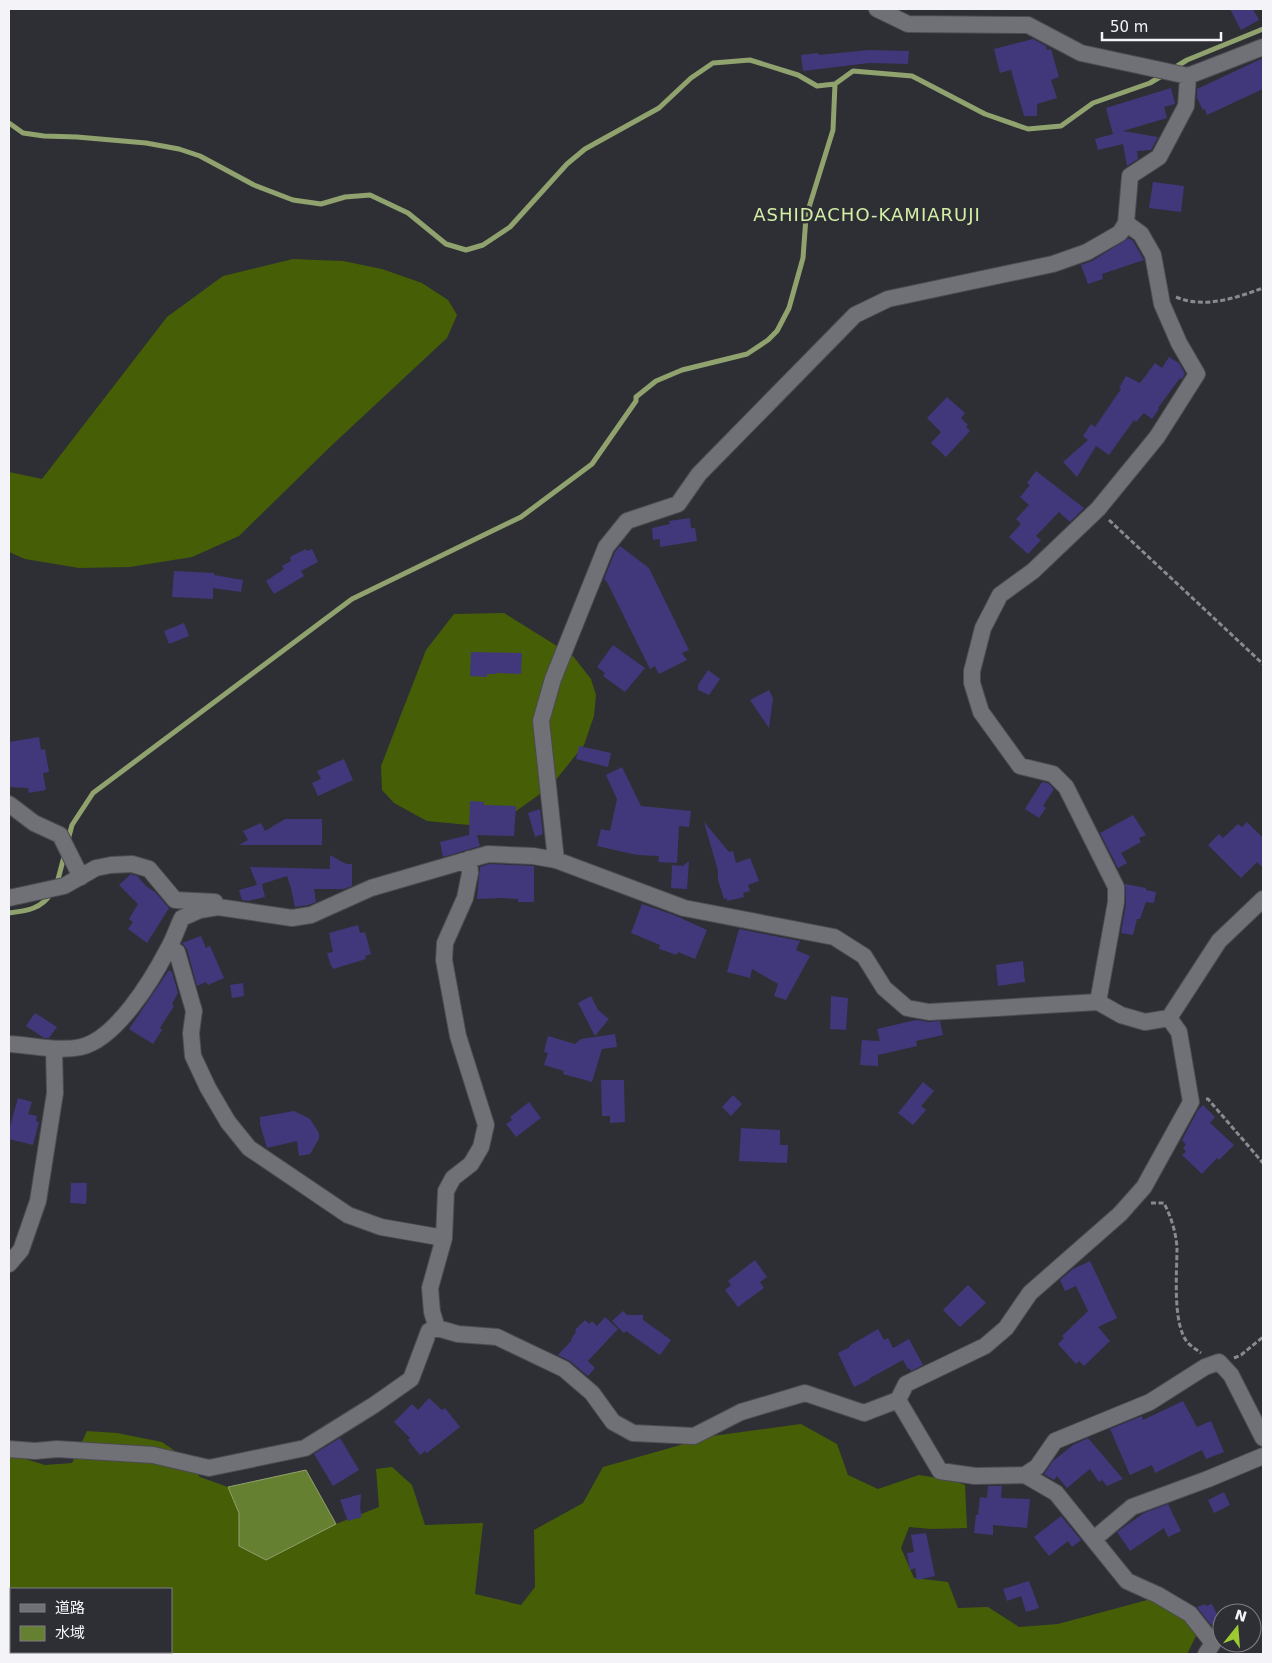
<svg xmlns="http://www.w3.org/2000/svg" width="1272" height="1663" viewBox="0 0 1272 1663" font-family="'DejaVu Sans','Noto Sans JP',sans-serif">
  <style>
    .forest { fill: #465f06; fill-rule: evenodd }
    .water { fill: #668032; stroke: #90a26d }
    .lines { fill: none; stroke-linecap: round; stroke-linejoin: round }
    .stream { stroke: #90a26d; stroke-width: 5 }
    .building { fill: #41387b }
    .minor-casing { stroke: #4b4b51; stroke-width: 18 }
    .path { stroke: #89898f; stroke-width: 3; stroke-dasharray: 5 2.5; stroke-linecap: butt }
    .minor { stroke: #707077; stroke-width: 16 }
    .labels { text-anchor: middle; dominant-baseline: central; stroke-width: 5; stroke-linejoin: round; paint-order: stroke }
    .quarter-label { font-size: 18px; letter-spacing: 1px; fill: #d3efa6; stroke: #2e2e35 }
  </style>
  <rect width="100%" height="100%" fill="#2e2e35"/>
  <path class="forest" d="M293,259L343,261L382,269L422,283L448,300L457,315L447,338L331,446L239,536L192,557L130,567L79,568L25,559L9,552V472L42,479L167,317L223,276Z
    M504,613L573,656L591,679L596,695L594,716L584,745L550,787L502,821L469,825L427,821L394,803L382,790L381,766L426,650L454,614Z
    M801,1424L837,1444L848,1475L878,1489L919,1475L951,1480L965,1485L967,1528L931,1529L909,1527L901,1548L914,1578L948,1582L958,1608L988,1607L1019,1627L1058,1624L1151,1599L1180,1614L1197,1634L1187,1654H9V1454L45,1465L72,1463L87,1431L117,1433L162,1442L185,1458L200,1477L228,1487L239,1513V1546L266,1560L336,1524L379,1507L376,1469L392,1467L412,1485L425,1525L483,1523L475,1594L521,1605L535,1587L534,1530L583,1503L603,1467L712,1436ZM11,1589H171V1652H11Z"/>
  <path class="water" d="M306,1470L336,1524L266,1560L239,1546V1513L228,1487Z"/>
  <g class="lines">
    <path class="stream" d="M1174,68L1187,60L1263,29
      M9,123L23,133L44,136L77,137L146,143L179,149L200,156L254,185L293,200L321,204L345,197L370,195L408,213L446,244L466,250L483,245L510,227L567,164L585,149L659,108L691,78L713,63L750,60L798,75L817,86L835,84L853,71L912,76L985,114L1028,129L1061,126L1093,103L1150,83L1165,74
      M68,840L72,825L93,793L352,599L521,517L592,464L636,401V397L656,381L682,370L747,354L768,340L777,331L789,308L803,258L806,217L833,130L835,84
      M57,883L65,853
      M9,913C26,911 42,909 51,893"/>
  </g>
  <path class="building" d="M1230,9H1253L1259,20L1241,30Z
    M1033,39L1046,46L1047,50L1051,49L1059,77L1051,80L1057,98L1037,104V116H1024L1011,70L1000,73L994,49Z
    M869,50L909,51L908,64L869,63L803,71L801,55L818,53L819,55Z
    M1263,58V89L1207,115L1205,109L1203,110L1197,98V89Z
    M1171,88L1175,104L1164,107L1167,118L1123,131L1158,137L1151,150L1137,151L1138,159L1127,166L1123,144L1098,150L1095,139L1113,134L1106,108Z
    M1153,182L1184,186L1181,212L1149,208Z
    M1129,238L1133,241L1144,260L1102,274L1103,279L1088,284L1081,265L1092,261Z
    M1169,357L1179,363L1185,374L1182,379L1180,378L1158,408L1159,409L1152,419L1144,413L1136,422L1134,420L1109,455L1096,446L1077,477L1063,462L1088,440L1083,436L1091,424L1095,427L1121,389L1119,388L1126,376L1140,383L1155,363L1162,368Z
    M947,397L965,413L961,418L968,425L966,427L970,431L946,457L931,443L941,432L927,418Z
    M1036,471L1084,508L1070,522L1059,512L1036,536L1041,540L1028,554L1009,537L1021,524L1016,519L1029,505L1020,497L1030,485L1027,483Z
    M690,518L691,528H695L697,541L660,547V539L653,540L652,528L670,524L669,521Z
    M620,546L649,568L689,650L682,653L687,660L659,674L655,666L650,669L607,582L604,579L615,552Z
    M306,549L307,551L312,549L318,562L301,571L304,576L274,594L266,581L284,569L282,566L291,561L290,557Z
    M174,571L214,573V575L243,580L241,592L213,588V599L172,597Z
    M184,623L189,636L169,644L164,631Z
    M613,645L645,668L625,692L603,676L605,673L597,667Z
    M471,652L522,653L521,674L496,673V674H487V677L470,676Z
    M708,670L720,679L709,695L698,690V685Z
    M769,690L773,698L769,728L750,700Z
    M39,737L41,750L45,749L49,772L43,773L46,790L29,793L28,788L9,787V742Z
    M579,746L611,753L608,767L576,759Z
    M344,759L353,780L318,796L312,783L321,779L317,771Z
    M622,767L641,806L691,811L689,827L679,826L677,863L658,862L659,856L637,855L597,846L601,829L610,831L617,799L606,775Z
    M1042,782L1048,783L1054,789L1043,806L1046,808L1039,818L1025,809Z
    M470,801L484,802V805L516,806L514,836L477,835L480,846L443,857L440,842L469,835Z
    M540,809L543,834L535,837L528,813Z
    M1133,815L1146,835L1139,838L1141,842L1121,853L1127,863L1118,868L1100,833Z
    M285,819H322V845H239L248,840L243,831L261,823L265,831Z
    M704,822L729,852L733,851L736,863L750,858L759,881L748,885L750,891L743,893L744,897L727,901V898L724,899L718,880V871Z
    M1247,822L1263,838V868L1257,862L1241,878L1208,845L1219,834L1223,838L1238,824L1242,827Z
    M330,855L346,864H352V886L344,889H314L316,902L308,905L295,907L291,888L287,876L262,884L265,897L248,901L242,900L239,890L257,885L250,867L330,869Z
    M689,861L687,889L671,888L672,865L683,866Z
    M489,864L534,866V902H518V899L501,898L477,899L480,867Z
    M131,874L137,876L146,886L156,893L169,908L147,943L128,929L133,922L129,919L138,904L119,885Z
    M1125,884L1146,888V890L1156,892L1154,903L1146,902L1140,919H1137L1133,935L1121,933L1126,904Z
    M642,904L674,915L707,930L695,959L678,952L677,955L659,949L660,945L631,933Z
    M358,925L360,933L365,932L371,954L365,956L366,959L333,969L332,966H331L327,953L333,952L329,933Z
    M739,929L800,941L796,950L810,956L786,1000L774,996L778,984L752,969L750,978L727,972Z
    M201,936L206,948L210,946L224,978L208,985L206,982L197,986L187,949L182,943Z
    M1023,961L1025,982L998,986L996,965Z
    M169,970L172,972L178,993L172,1004L174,1006L160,1028L162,1030L153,1044L129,1029Z
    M243,983L244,996L232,998L230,985Z
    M591,996L598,1010L609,1019L595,1036L578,1003Z
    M831,996L848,998L846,1030L830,1029Z
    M35,1013L57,1027L49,1038H44L26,1026Z
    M916,1020L929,1022L940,1021L943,1035L916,1041L917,1046L878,1055V1066L860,1065L862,1040L880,1041L877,1029Z
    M615,1034L617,1047L602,1049L592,1082L563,1074L564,1071L544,1065L548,1053L544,1052L548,1036L575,1044L581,1039Z
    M601,1080H624L625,1122L610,1123V1116H602Z
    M923,1082L934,1091L921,1106L926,1110L913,1125L898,1113Z
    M733,1095L742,1104L731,1116L722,1107Z
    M18,1098L32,1102L28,1114L37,1116L36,1121L39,1122L33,1145L9,1139V1130Z
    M529,1102L541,1118L516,1137L506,1124L512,1120L510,1117Z
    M1203,1105L1215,1117L1210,1123L1234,1145L1219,1160L1217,1158L1202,1174L1182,1155L1186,1152L1183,1148L1186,1145L1182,1140L1198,1110Z
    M294,1111L310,1119L319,1133V1139L310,1154L299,1156L297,1141L267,1148L260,1124V1117Z
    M741,1128L780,1130V1145H788L787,1163L739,1161Z
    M71,1183H87L86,1204L70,1203Z
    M755,1260L767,1277L760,1282L764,1288L738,1307L725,1290L731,1285L728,1281Z
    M1090,1261L1117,1318L1098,1327L1110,1341L1084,1366L1079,1361L1076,1364L1058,1344L1064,1338L1062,1336L1088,1311L1076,1286L1065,1291L1060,1280L1073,1269Z
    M968,1285L986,1303L960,1327L943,1310Z
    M623,1311L627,1315H643V1320L671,1340L660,1355L626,1331L624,1333L612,1321Z
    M605,1317L618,1329L588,1361L595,1368L588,1376L570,1361L558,1355L572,1340L571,1339L576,1332L575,1330L585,1320L589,1324L592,1321L597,1326Z
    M878,1329L884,1340L888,1338L893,1348L909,1339L923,1365L911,1371L909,1368L908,1369L903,1360L870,1378V1379L854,1387L838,1353L850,1347L849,1346Z
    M429,1398L442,1410L445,1408L460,1427L427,1453L425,1451L420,1455L408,1440L410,1438L394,1422L412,1404L418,1410Z
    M1183,1401L1197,1427L1211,1421L1224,1452L1206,1459L1202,1450L1155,1473L1152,1465L1130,1475L1110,1429L1142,1416L1143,1420Z
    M340,1438L359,1470L333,1486L314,1454Z
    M1088,1438L1123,1479L1107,1486L1102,1480L1099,1482L1090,1469L1067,1488L1057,1476L1054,1480L1044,1474L1053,1461L1073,1445Z
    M988,1486H1002L1001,1498L1030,1499L1027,1528L993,1525V1535L974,1533L976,1515H978L980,1497L987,1498Z
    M1224,1492L1230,1505L1214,1513L1208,1500Z
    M361,1494L360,1508L362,1517L348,1521L340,1500Z
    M1168,1504L1181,1531L1168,1537L1164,1528L1130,1551L1117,1532L1144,1513Z
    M1061,1516L1081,1540L1072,1547L1068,1541L1049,1556L1034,1537Z
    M926,1533L935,1576L917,1580L915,1568L910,1570L907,1553L914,1552L911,1535Z
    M1029,1581L1039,1608L1026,1612L1021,1596L1007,1601L1003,1589Z
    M1205,1604L1206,1606L1212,1604L1220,1621L1211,1625L1197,1607Z"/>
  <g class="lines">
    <g class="minor-casing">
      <path id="minor" d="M877,9L908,24L1028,25L1081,53L1188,76L1263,47
        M9,804L34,823L60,835L81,877
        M469,859L470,873L465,898L445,943L444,960L458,1036L486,1125L481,1147L471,1164L453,1178L446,1191L444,1238L430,1288L432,1312L437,1328L458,1334L497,1337L564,1369L592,1393L613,1422L633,1433L694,1436L741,1412L805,1393L864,1413L898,1400
        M556,860L541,721L553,679L606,547L627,521L678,504L699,474L855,315L888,299L1053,264L1087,252L1120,233L1126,223L1130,176L1159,157L1186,106L1188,76
        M9,898L64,886L96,868L111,865L132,864L149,869L175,900L215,902
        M169,948L177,952L194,1011L191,1033L193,1056L208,1088L228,1122L249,1148L348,1215L381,1227L444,1238
        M1098,1002L1116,902V887L1066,787L1053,774L1020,766L981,712L972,683V671L983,628L1000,595L1033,571L1098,509L1157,437L1197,374L1179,343L1162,304L1153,255L1141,234L1126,223
        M1169,1018L1179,1032L1191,1102L1144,1187L1120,1214L1030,1293L1006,1328L985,1346L906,1384L898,1400L940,1471L975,1476L1025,1475L1037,1467L1055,1441L1150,1402L1205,1367L1219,1362L1231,1375L1263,1438
        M9,1044C33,1045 57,1052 81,1047C116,1039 152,980 168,949C174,939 177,928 182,918L200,910L218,907L292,918L311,915L371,888L488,854L533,856L556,860L684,908L834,937L864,956L884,988L907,1008L929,1012L1098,1002L1121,1015L1145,1022L1169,1018L1219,941L1263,899
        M9,1264L21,1250L38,1201L55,1093L54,1049
        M9,1449L35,1451L57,1449L153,1455L209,1468L305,1448L374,1405L411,1379L429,1331L437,1328
        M1025,1475L1056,1493L1127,1581L1158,1595L1190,1614L1213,1643L1206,1654
        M1094,1539L1132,1507L1208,1479L1263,1456"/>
    </g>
    <path class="path" d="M1176,297C1204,309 1236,298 1263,288
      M1109,520L1263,664
      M1206,1099H1208L1263,1163
      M1151,1203H1164C1171,1217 1176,1232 1177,1248C1177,1272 1172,1325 1188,1343C1192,1347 1197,1350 1201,1353
      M1234,1358L1241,1355L1263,1337"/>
    <use href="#minor" class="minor"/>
  </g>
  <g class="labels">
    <g class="quarter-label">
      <text x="867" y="214">ASHIDACHO-KAMIARUJI</text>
    </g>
  </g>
  <rect width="1272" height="1663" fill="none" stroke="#f3f3f8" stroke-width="20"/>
  <rect x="10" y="1588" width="162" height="65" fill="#2e2e35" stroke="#7d7d83"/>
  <rect x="20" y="1604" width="25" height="8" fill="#707077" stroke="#7d7d83"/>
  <text x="55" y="1613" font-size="15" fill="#f3f3f8">道路</text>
  <rect x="20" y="1626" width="25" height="15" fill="#668032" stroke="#7d7d83"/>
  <text x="55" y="1638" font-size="15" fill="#f3f3f8">水域</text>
  <g transform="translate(1237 1628) rotate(17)"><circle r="24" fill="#2e2e35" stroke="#7d7d83"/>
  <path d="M0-4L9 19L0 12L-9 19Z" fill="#9cca31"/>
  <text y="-8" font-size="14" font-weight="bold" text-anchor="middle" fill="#f3f3f8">N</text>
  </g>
  <path d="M1102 32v8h119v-8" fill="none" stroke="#f3f3f8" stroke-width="2.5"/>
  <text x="1110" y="32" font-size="15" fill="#f3f3f8" stroke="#2e2e35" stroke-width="4" paint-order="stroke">50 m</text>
</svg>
